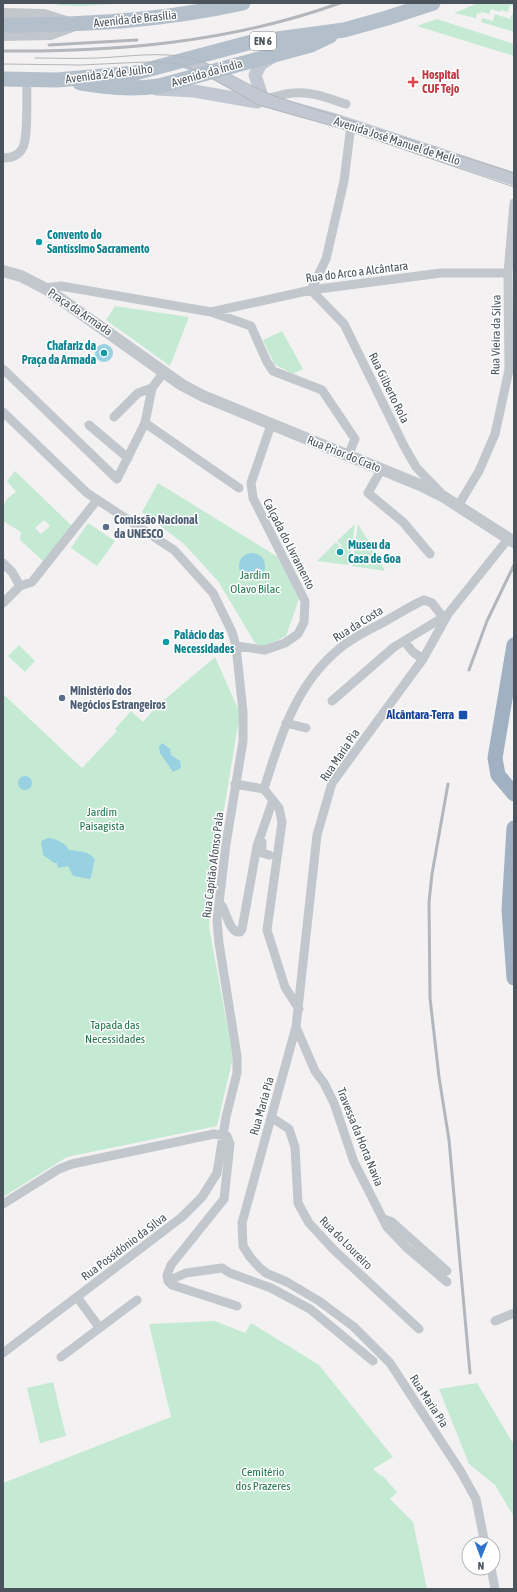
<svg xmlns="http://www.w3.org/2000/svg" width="517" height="1592" viewBox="0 0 517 1592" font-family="'Asap Condensed',sans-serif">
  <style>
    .green { fill: #c5ead4; fill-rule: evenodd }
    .water { fill: #97d1e2 }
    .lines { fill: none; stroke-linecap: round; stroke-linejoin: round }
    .minor { stroke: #c1c7cd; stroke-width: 9 }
    .tertiary { stroke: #c1c7cd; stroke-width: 12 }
    .secondary { stroke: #c1c8d2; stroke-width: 13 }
    .primary { stroke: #b4bfcc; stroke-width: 15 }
    .trunk { stroke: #a1b0c2; stroke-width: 15 }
    .tram { stroke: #b3b6ba; stroke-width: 1 }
    .rail { stroke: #b3b6ba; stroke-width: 3 }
    .health-dot { fill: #e0444e; stroke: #fff; stroke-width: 1.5 }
    .culture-dot { fill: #0f9aa8; stroke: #fff; stroke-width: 1.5 }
    .service-dot { fill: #5c6f8a; stroke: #fff; stroke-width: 1.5 }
    .transit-dot { fill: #1a4fb4; stroke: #fff; stroke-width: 1.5 }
    .labels { text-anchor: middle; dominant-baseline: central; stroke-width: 3; stroke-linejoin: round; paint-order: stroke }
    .shield { fill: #fff; stroke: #81878d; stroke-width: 1 }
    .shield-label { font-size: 11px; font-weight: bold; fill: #4b535c }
    .street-label { font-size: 12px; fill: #4b535c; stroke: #fff }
    .health-label { font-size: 12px; font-weight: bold; fill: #be3a42; stroke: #fff; text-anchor: start }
    .culture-label { font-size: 12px; font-weight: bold; fill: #0d838f; stroke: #fff; text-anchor: start }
    .service-label { font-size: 12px; font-weight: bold; fill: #4e5e75; stroke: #fff; text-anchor: start }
    .park-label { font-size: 12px; fill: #23754e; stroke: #fff }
    .transit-label { font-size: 12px; font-weight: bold; fill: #164399; stroke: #fff; text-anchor: end }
  </style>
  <rect width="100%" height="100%" fill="#f3f1f1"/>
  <path class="green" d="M64,3H127L83,6L54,5Z
    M478,3H514V6L510,5L508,12L501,10L500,12L491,9L489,14L481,12V14L477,13L476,18L454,13Z
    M514,10V32L481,22L482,18L493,21L495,14L510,19Z
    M437,19L514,44V56L417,26Z
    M115,306L189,317L170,366L106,320Z
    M282,331L303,369L293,374L274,364L263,340Z
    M15,471L73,527L43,561L20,540L21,532L3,521C3,505 2,501 16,492L7,481ZM44,520L50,526L41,534L35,528Z
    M158,483L278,557L299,599L286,636L264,647L255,643L218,581L183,543L142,512Z
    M88,523L115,541L97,566L71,548Z
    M355,524L349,565L317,561L336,542L340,547L342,546L337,541Z
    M358,524L375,553L372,555L374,559L378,557L385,571L352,566Z
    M19,645L35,661L25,672L8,656Z
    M215,657L240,713L212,882L209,927L233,1057L217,1126L67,1157L3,1197V694L82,768L117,731L115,729L131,711L143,722L156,707Z
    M215,1321L245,1333L251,1323L319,1365L393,1457L373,1469L381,1476L382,1475L397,1492L390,1499L413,1522L427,1589H3V1483L171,1417L149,1324Z
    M53,1382L66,1436L40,1443L27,1388Z
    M477,1383L514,1445V1517L495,1485L469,1464L439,1389Z"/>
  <path class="water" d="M95 353a9 9 0 1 1 18 0a9 9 0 1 1-18 0Z
    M239 566a13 13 0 1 1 26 0a13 13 0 1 1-26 0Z
    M162,743L170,749L171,755L180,761L181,768L173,772L160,753L159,747Z
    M18 783a7 7 0 1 1 14 0a7 7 0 1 1-14 0Z
    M48,838C56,838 66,844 69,850C80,852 89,850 95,860C92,867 93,873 90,879L73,876L68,866L58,868L57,863H54L43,855L41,841Z"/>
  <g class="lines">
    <path class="minor" d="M266,99C275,97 285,93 294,93C312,91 330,99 346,104
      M3,158C11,158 18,156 22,149C29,139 26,94 27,79
      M44,288L61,286L211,312L251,326L267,362L273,371L322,390L355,439L348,456
      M311,290L344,324L404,446L416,467L441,493
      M311,290L326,259L344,181L351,125
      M211,312L311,290L441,273H508
      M3,369L117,479L145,423L239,488
      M3,412L87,493L174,550L213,593L232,632L236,646L243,712V741L226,844L217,920L219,943L237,1056V1073L226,1117L217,1173L202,1197L182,1217L3,1353
      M114,417L138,393L152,388L164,372
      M145,423L152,388
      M89,425L128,458
      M381,470L368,493L403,522L430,554
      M458,506L479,471L495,434L509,370L508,273L514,203
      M3,563L12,572L20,586
      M3,603L20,586L32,582L97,500
      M404,641L413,652L423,659
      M236,646L265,650L285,643L298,634L304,622L305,601L253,498L251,483L271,425
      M332,701L394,647L447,615
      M286,723L306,728
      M235,784L264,789L279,808L282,822L267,930L285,987L299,1009
      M264,789C280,737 296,684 339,649C352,638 369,630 384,622C397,615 410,606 424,600L432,603L442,616
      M262,842V853L269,855
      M219,902C227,910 227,927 237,932H240L242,929L257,846L273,800
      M296,1027L315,1071L324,1083L334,1103L354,1162L387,1227L406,1247L447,1282
      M271,1117L289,1129L295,1147L298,1203L309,1223L334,1250L419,1329
      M3,1204L59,1169L72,1164L214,1134L227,1136L230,1144L224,1199L171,1265L167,1275L168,1281L186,1273L222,1268L230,1273L271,1288L310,1309L373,1361
      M384,1219L392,1222L447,1271
      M168,1281L172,1285L237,1306
      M77,1297L99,1327
      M495,1321L514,1313
      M61,1357L137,1300
      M485,1544L476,1499L461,1472L390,1363L354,1327L319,1301L287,1282L266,1273L259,1267L250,1257L243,1246L242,1223L296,1027L317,835L332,783L423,659L448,614L508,539
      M491,1568L495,1589"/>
    <path class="tertiary" d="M3,14L44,15L66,22
      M3,35L50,34L72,26
      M3,271L21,276L48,290L182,385L203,396L420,485L444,497L514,542"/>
    <path class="secondary" d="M183,61L212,72L263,100L332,119L514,179
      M156,89L194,91L257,102
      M263,100L255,75L261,64L272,57"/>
    <path class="primary" d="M3,25C86,25 161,21 243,3
      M3,79L57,80L135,73L248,43L344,30L387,18L433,3
      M80,83C107,88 132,90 159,86L311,45L330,36"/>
    <path class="trunk" d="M514,645L495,758L498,775L514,794
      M514,828L509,910L514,978"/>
    <path class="tram" d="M35,58C55,58 76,59 96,58C127,57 160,51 190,58C221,66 247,86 277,97L514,173
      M3,64L80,65L145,62L174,63L188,67L205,74L258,105L350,131L514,187"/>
    <path class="rail" d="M49,45L137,40
      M3,51C118,52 232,42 340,3
      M469,670L487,621L514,565
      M448,784L432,874L429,902L430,998L439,1077L449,1140L470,1373"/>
  </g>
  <path class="health-dot" d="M411 76h4v4h4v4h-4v4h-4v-4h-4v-4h4z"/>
  <g class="culture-dot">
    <circle cx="39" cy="242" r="4"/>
    <circle cx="104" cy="353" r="4"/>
    <circle cx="340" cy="552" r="4"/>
    <circle cx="166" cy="642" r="4"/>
  </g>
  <g class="service-dot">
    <circle cx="106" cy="527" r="4"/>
    <circle cx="62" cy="698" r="4"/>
  </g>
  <rect class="transit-dot" x="458" y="710" width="10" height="10" rx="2"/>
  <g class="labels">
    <rect class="shield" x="250" y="32" width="26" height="18" rx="3"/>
    <g class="shield-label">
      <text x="263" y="41">EN 6</text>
    </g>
    <g class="street-label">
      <text transform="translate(135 19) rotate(-6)">Avenida de Brasília</text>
      <text transform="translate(207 73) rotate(-16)">Avenida da Índia</text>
      <text transform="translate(109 74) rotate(-7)">Avenida 24 de Julho</text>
      <text transform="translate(397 141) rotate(18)">Avenida José Manuel de Mello</text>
      <text transform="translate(357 272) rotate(-7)">Rua do Arco a Alcântara</text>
      <text transform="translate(80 312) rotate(34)">Praça da Armada</text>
      <text transform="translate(496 335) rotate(-89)">Rua Vieira da Silva</text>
      <text transform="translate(389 388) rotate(64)">Rua Gilberto Rola</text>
      <text transform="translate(344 454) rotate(22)">Rua Prior do Crato</text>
      <text transform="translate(289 544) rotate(63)">Calçada do Livramento</text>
      <text transform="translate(358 624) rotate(-32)">Rua da Costa</text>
      <text transform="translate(340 755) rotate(-56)">Rua Maria Pia</text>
      <text transform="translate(213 865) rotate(-83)">Rua Capitão Afonso Pala</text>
      <text transform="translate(262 1106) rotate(-74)">Rua Maria Pia</text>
      <text transform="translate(360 1137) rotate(68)">Travessa da Horta Navia</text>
      <text transform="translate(346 1243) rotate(45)">Rua do Loureiro</text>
      <text transform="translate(124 1247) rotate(-37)">Rua Possidónio da Silva</text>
      <text transform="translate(429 1401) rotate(57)">Rua Maria Pia</text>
    </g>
    <g class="health-label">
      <text x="422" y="75">Hospital<tspan x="422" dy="14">CUF Tejo</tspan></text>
    </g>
    <g class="culture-label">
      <text x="47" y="235">Convento do<tspan x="47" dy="14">Santíssimo Sacramento</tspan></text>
      <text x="96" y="346" text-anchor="end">Chafariz da<tspan x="96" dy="14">Praça da Armada</tspan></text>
      <text x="348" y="545">Museu da<tspan x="348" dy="14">Casa de Goa</tspan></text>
      <text x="174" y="635">Palácio das<tspan x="174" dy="14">Necessidades</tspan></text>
    </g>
    <g class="service-label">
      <text x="114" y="520">Comissão Nacional<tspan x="114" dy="14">da UNESCO</tspan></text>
      <text x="70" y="691">Ministério dos<tspan x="70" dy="14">Negócios Estrangeiros</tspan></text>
    </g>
    <g class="park-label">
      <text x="255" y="575">Jardim<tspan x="255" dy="14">Olavo Bilac</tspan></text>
      <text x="102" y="812">Jardim<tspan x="102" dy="14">Paisagista</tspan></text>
      <text x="115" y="1025">Tapada das<tspan x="115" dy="14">Necessidades</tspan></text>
      <text x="263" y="1472">Cemitério<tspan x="263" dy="14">dos Prazeres</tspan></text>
    </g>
    <g class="transit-label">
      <text x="454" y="715">Alcântara-Terra</text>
    </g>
  </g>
  <rect width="517" height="1592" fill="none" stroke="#4b535c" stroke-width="8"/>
  <g transform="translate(481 1556) rotate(181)"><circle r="19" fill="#ffffff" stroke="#b7babe"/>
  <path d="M0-3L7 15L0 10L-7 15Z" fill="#2f72ce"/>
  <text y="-6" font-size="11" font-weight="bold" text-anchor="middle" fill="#4b535c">N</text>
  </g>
</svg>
